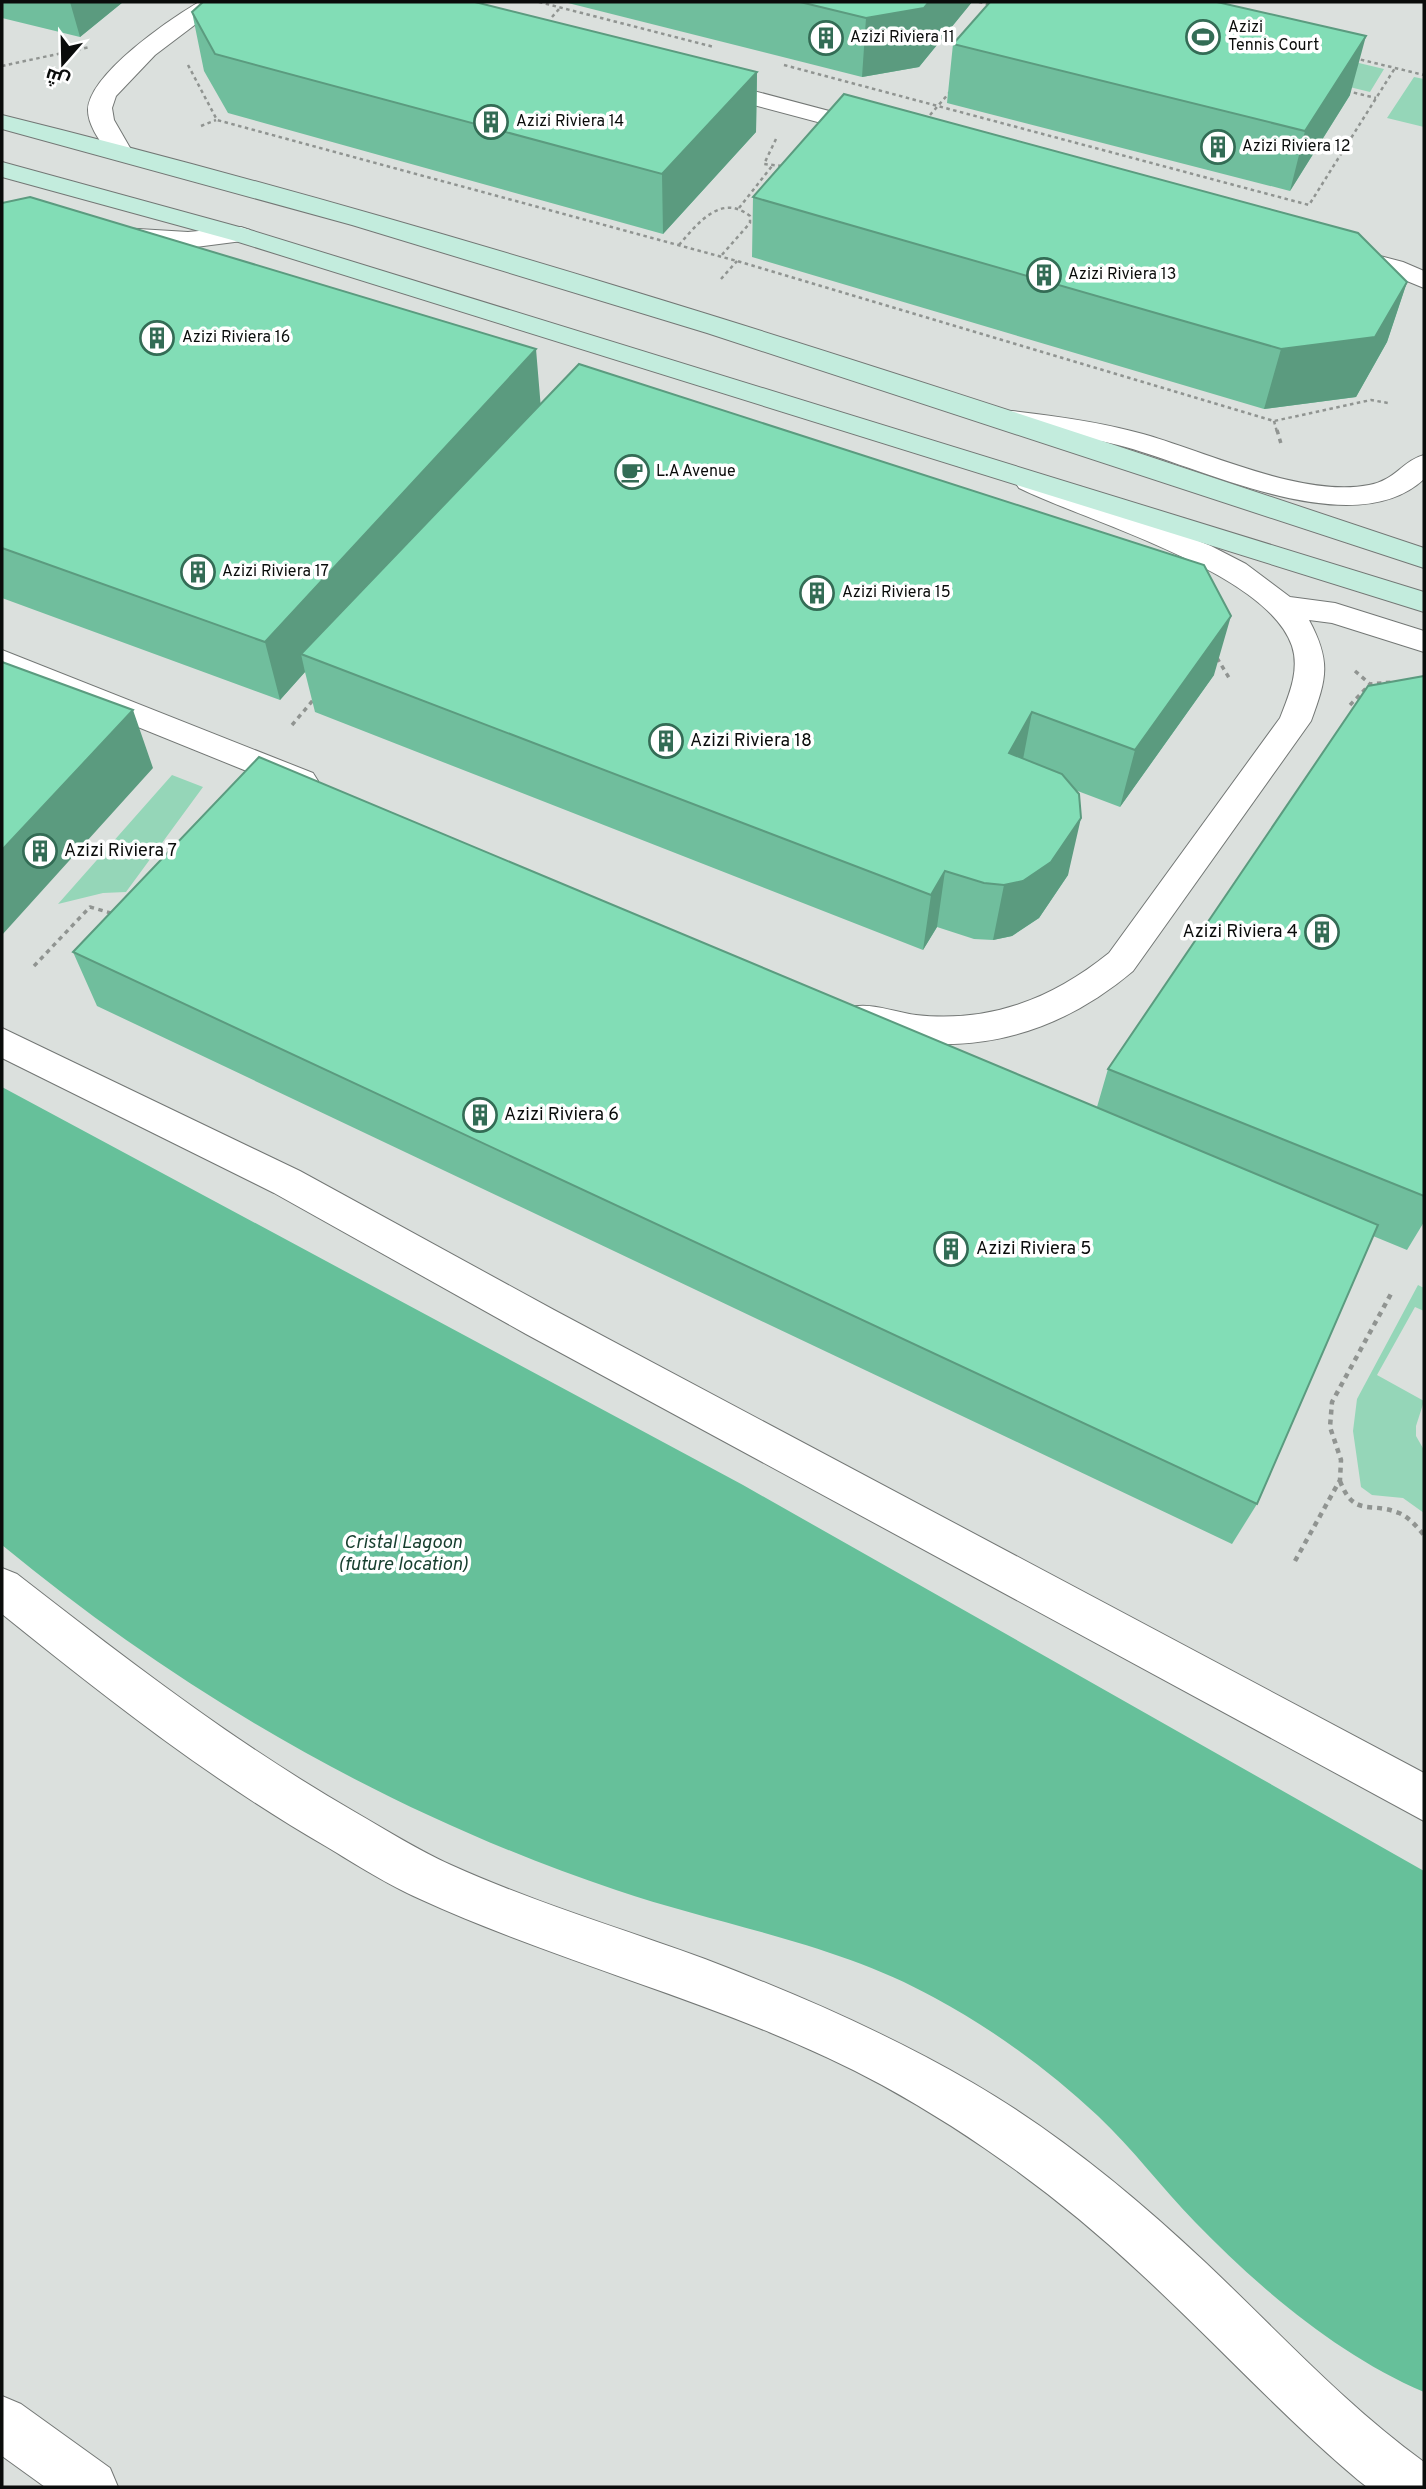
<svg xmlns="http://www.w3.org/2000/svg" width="1426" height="2489" viewBox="0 0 1426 2489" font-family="Overpass,Cairo,sans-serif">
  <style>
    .green { fill: #95d6b8 }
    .water { fill: #66c09a }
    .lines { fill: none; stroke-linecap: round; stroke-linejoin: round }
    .street-casing { stroke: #737775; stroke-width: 2 }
    .secondary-casing { stroke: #737775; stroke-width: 2 }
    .path-far2 { stroke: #909491; stroke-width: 2.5; stroke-dasharray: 3.5 3.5; stroke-linecap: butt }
    .path-far1 { stroke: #909491; stroke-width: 3.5; stroke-dasharray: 4.5 4.5; stroke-linecap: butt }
    .path { stroke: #909491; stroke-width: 4.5; stroke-dasharray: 5 5; stroke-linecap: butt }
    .street { fill: #fff; fill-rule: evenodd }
    .secondary { fill: #c3ecdd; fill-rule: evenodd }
    .wall { fill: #70be9d }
    .shaded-wall { fill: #5b9b7f }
    .building { fill: #82ddb6; stroke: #5b9b7f; stroke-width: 2 }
    .labels { text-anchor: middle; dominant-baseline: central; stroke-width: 7; stroke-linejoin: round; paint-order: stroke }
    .far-poi-label { font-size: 16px; fill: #0a0c0b; stroke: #fff; text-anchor: start }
    .poi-label { font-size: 18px; fill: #0a0c0b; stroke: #fff; text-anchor: start }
    .water-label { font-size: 19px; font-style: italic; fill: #173f2f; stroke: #fff }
  </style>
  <rect width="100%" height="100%" fill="#dbe0dd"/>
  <path class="green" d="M1292,47L1384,69L1370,92L1276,69Z
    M1414,77L1424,79V127L1387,118Z
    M172,775L203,787L126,892L103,893L58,904Z
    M1418,1285L1424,1288V1311L1415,1307L1377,1375L1424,1401L1416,1426V1436L1424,1450V1513L1403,1498L1372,1495L1361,1487L1353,1431L1357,1399Z"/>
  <path class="water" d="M2,1087L743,1485L1424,1871V2392C1338,2355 1260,2289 1195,2222C1162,2188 1133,2149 1098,2116C1049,2070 994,2030 935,1998C836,1943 722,1926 616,1890C390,1814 185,1696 2,1545Z"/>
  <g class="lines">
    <g class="street-casing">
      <path id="street" d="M199,2H225L155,55L116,96L112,108L114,120L133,153L130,158H112C103,145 88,127 88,110C89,74 170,19 199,2Z
        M705,78L882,125L886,130L882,135L874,137L697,90L693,85L697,80Z
        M241,227L250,230L254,235L250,240L188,248L122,244L113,241L109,236L113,231L122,228L188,232Z
        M1342,246L1403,262L1424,271V288L1385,272L1333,259L1329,254L1333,249Z
        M1012,411C1056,416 1100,422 1143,434C1207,452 1303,498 1369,485C1396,480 1402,461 1424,455V479C1352,546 1198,465 1118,445C1080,435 1040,435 1002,425L998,419L1002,413Z
        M1029,473L1211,546L1246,564L1290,597L1335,603L1424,631V652L1332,623L1309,620C1331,661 1327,678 1311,721L1133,971C1049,1042 952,1062 847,1028L842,1018L847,1008C869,1001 893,1012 916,1015C990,1023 1052,999 1109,953L1280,718C1289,695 1300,670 1292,646C1267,572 1088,522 1019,488L1015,482L1019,476Z
        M2,650L313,773L318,781L313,789L302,793L291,789L2,672Z
        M2,1028L300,1171L554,1310L1424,1773V1821L526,1334L274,1193L2,1058Z
        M2,1568L17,1574C126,1659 235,1743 355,1812C386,1830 418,1850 451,1865C533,1902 620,1928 705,1959C797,1994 887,2033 973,2083C1057,2132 1135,2196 1206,2263C1278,2331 1344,2404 1424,2462V2487H1367L1358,2480C1281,2415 1213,2340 1139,2272C1062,2200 975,2136 882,2085C736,2006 571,1968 420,1899C388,1885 357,1865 327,1847C211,1780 106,1698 2,1614Z
        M2,2396L21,2404L110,2468L118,2487H45L2,2456Z"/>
    </g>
    <g class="secondary-casing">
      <path id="secondary" d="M2,115C483,234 955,391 1424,548V568L707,333L352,225L2,129Z
        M2,162L250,230L1424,592V612L232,240L2,177Z"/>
    </g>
    <path class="path-far2" d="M539,2L714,47
      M979,2L991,5
      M552,17L560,8
      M1354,58L1424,75
      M188,65L217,120L737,261L1274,421L1371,400L1388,403
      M784,65L1309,205L1395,68
      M2,66L90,47
      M1347,91L1376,98
      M930,115L950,92
      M201,126L216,120
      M776,139L764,164L782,166
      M739,208L772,166
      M679,245C698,223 721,193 750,216V223L720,257
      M721,279L737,261
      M1274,421L1277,432"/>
    <path class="path-far1" d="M1277,430L1282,447
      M1217,658L1231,681
      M1355,671L1370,684
      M1350,705L1370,684L1392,682
      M292,725L314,699
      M34,966L90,907L114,914"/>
    <path class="path" d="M1340,1481C1354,1518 1370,1501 1399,1513C1409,1517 1417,1527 1424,1535
      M1295,1561L1340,1480L1341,1460L1330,1427L1332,1402L1392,1292"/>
    <use href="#street" class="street"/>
    <use href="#secondary" class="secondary"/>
  </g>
  <path class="wall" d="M2,2H123L80,37L2,18Z
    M564,2H972L919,67L862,77Z
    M192,12L757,72L756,132L663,234L228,113L204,71Z
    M953,44L1350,95L1290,191L947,103Z
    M753,197L1407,282L1387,342L1356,397L1264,409L752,257Z
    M2,203L541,403L1214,675L1120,807L1075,790L1068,875L1039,918L1012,936L993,940L974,939L937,927L923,950L315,712L305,672L280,700L2,598Z
    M1424,676V1222L1407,1250L1373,1236L1257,1504L1232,1544L97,1006L73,952L1097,1107L1108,1069Z"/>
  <path class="shaded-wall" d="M70,2H123L80,37Z
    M929,2H972L919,67L862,77L866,18Z
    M1366,36L1350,95L1290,191L1305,131Z
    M757,72L756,132L663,234L662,174Z
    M1407,282L1387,342L1356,397L1264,409L1281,349Z
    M536,349L541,409L301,654L305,672L280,700L265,642Z
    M1231,616L1214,675L1120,807L1135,750Z
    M133,710L153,768L2,935V850Z
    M1032,712L1021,770L1009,753Z
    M1081,818L1068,875L1039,918L1012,936L993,940L1004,885Z
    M945,871L937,927L923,950L931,895Z"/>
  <path class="building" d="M203,2H475L757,72L662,174L215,54L192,12Z
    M800,2H929L924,8L866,18Z
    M990,2H1217L1366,36L1305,131L953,44Z
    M844,94L1358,233L1407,282L1375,337L1281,349L753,197Z
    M30,197L536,349L265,642L2,548V203Z
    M579,364L1204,565L1231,616L1135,750L1032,712L1009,753L1062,774L1079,794L1081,818L1051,862L1023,881L1004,885L984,883L945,871L931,895L301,654Z
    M2,662L133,710L2,850Z
    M1424,676V1196L1108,1069L1368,686Z
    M259,757L1378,1225L1257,1504L73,952Z"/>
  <defs>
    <g id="stadium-ring" transform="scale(1.75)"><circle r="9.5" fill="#fff" stroke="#336c55" stroke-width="1.5"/><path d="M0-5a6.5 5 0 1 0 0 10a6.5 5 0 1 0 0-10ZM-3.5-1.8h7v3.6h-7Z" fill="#336c55"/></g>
    <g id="building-ring" transform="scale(1.75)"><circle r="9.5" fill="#fff" stroke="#336c55" stroke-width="1.5"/><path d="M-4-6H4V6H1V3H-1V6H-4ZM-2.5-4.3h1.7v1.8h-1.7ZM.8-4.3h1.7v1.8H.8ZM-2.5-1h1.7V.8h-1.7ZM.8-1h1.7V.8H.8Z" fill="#336c55"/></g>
    <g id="cafe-ring" transform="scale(1.75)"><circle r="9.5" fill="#fff" stroke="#336c55" stroke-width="1.5"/><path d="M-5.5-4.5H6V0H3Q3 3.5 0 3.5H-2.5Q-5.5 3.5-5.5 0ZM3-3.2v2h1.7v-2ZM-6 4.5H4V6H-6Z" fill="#336c55"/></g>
  </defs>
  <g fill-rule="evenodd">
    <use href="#stadium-ring" x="1203" y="37"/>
    <use href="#building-ring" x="826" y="38"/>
    <use href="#building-ring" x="491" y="122"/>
    <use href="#building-ring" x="1218" y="147"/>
    <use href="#building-ring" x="1044" y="275"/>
    <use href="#building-ring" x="157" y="338"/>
    <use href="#cafe-ring" x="632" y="472"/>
    <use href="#building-ring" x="198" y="572"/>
    <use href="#building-ring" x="817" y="593"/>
    <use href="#building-ring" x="666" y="741"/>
    <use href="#building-ring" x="40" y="851"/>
    <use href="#building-ring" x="1322" y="932"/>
    <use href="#building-ring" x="480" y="1115"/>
    <use href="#building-ring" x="951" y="1249"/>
  </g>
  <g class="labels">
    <g class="far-poi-label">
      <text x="1228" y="28">Azizi<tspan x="1228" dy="18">Tennis Court</tspan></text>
      <text x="850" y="38">Azizi Riviera 11</text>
      <text x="516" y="122">Azizi Riviera 14</text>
      <text x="1242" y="147">Azizi Riviera 12</text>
      <text x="1068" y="275">Azizi Riviera 13</text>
      <text x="182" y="338">Azizi Riviera 16</text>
      <text x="656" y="472">L.A Avenue</text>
      <text x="222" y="572">Azizi Riviera 17</text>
      <text x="842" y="593">Azizi Riviera 15</text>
    </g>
    <g class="poi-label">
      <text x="690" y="741">Azizi Riviera 18</text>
      <text x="64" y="851">Azizi Riviera 7</text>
      <text x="1298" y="932" text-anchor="end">Azizi Riviera 4</text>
      <text x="504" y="1115">Azizi Riviera 6</text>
      <text x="976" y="1249">Azizi Riviera 5</text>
    </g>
    <g class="water-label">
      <text x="403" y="1543">Cristal Lagoon<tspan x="403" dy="22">(future location)</tspan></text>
    </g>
  </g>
  <rect width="1426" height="2489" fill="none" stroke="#0a0c0b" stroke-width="7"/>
  <g transform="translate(63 63) rotate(200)" stroke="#ffffff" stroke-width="5" paint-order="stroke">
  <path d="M0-5L12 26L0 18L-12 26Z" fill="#0a0c0b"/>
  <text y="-10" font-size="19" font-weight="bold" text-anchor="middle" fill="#0a0c0b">ش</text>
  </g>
</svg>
